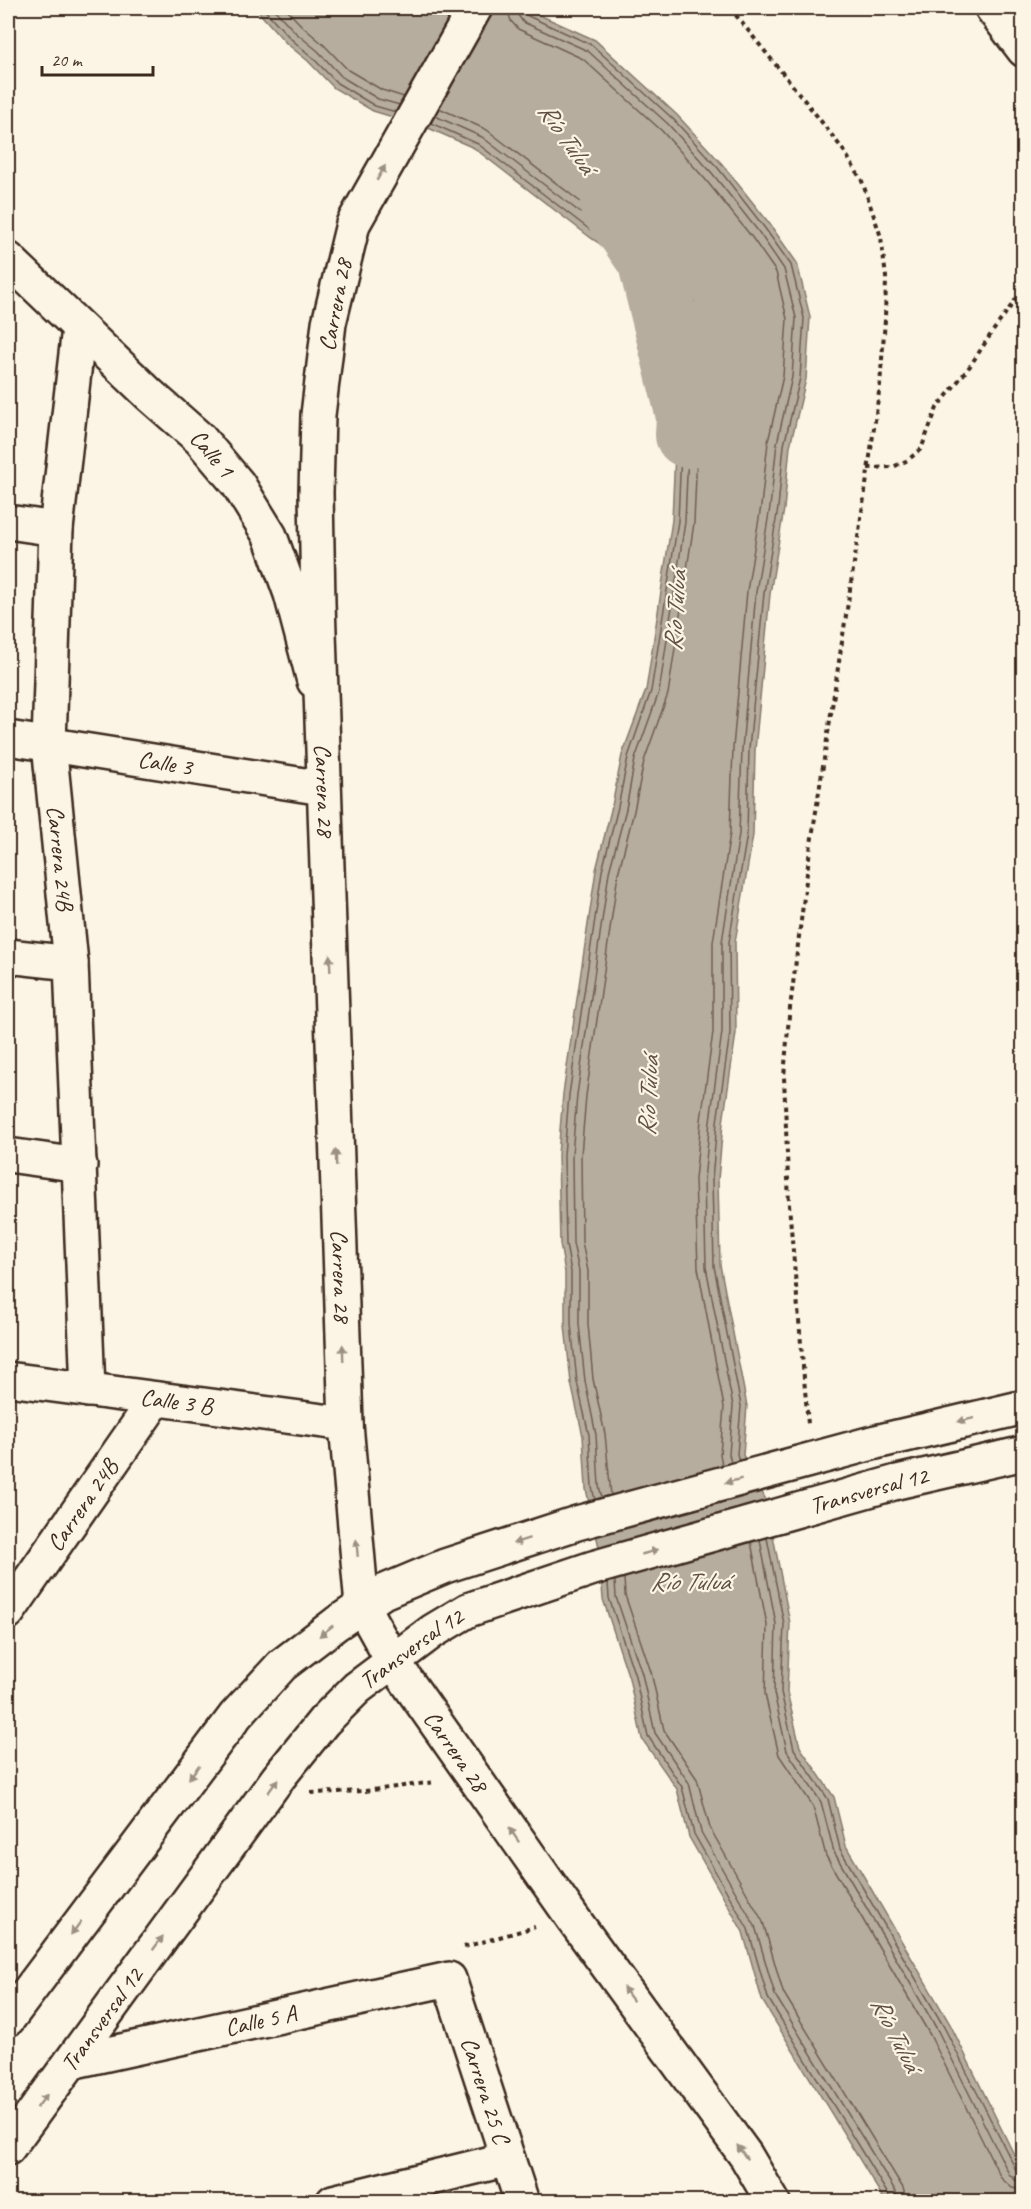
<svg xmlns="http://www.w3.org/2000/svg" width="1031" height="2209" viewBox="0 0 1031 2209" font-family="Caveat,sans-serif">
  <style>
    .water { fill: #b7ad9e; stroke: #85796b; stroke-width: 1.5 }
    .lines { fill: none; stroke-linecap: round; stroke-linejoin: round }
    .shore { stroke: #6d5e51; stroke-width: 1.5 }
    .river { stroke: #b7ad9e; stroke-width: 66 }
    .street-casing { stroke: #3b2a1e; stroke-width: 38 }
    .secondary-casing { stroke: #3b2a1e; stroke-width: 38 }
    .path { stroke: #3b2a1e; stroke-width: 4; stroke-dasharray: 4.5 4.5; stroke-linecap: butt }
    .street { stroke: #fcf5e5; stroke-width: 33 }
    .secondary { stroke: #fcf5e5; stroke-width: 33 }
    .oneway { fill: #9c9082 }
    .labels { text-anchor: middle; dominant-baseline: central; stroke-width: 4.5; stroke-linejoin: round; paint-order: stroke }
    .street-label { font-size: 24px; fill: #3b2a1e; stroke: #fcf5e5 }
    .water-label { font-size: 26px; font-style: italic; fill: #605144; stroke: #fcf5e5 }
  </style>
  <rect width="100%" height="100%" fill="#fcf5e5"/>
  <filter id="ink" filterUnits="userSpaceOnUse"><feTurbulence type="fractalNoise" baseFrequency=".0167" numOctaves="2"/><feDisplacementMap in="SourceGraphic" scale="12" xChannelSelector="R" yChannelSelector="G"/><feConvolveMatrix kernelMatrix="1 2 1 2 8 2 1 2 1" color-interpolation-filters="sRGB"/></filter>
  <g filter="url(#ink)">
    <path class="water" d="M255,8H524L595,40L677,115L722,164L769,223L797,263L810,317L806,379L790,446L784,509L770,594L755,750L753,835L735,942L736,1033L723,1123L718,1180L720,1265L747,1406L743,1455L766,1500L790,1623L787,1692L800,1747L834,1797L846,1846L950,2024L1023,2173V2201H885L762,2000L743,1932L689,1837L677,1789L642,1739L629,1678L603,1599L599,1547L586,1489L583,1436L571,1383L565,1325V1272L560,1244L558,1155L563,1094L596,870L612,806L622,755L646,690L672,520L675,452L672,305L650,277L591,238L474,148L426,127L373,111L334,88L308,61L286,43Z"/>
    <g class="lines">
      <path class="shore" d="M263,8L290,38L312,57L337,83L375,106L396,112
        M273,8L296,33L318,51L342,77L378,99L400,105
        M285,8L302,26L324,45L348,70L382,90L404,97
        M507,8L511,21L518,29L583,59L662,131L705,179L751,236L776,272L787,319L783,376L768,442L761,506L747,591L733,748L730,833L713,942V1032L701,1120L695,1179L698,1268L724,1407L720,1454L722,1465
        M516,8L518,15L523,22L588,51L668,124L712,173L758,231L784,269L796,318L792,377L777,443L770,507L756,592L742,749L739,834L722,942V1032L710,1121L704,1180L706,1267L733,1406L729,1454L731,1463
        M524,8L528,16L592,45L673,119L718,168L764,227L791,265L804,318L800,378L784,445L778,508L764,593L749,749L747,834L729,942L730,1033L717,1122L712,1180L714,1266L741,1406L737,1454L739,1461
        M439,108L487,130L604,220L664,259L690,292L694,302L697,452L694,523L668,694L644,761L634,811L618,874L586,1096L581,1155L582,1242L588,1271V1324L593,1379L605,1434L611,1495
        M435,116L482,137L599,227L658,267L683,297L685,303L688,452L685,522L659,692L635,759L626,809L609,872L577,1095L572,1155L573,1243L579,1271V1324L585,1381L596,1435L599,1486L602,1498
        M431,123L478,144L594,233L654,273L678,304L681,452L678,521L651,691L628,757L618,807L602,871L569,1095L564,1155L566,1244L571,1272V1324L577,1382L589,1435L592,1487L595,1500
        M767,1538L784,1624L781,1692L794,1749L828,1799L840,1849L944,2027L1016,2170L1024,2174
        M760,1540L776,1624L774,1693L787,1751L821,1802L834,1852L938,2031L1009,2174L1015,2180L1024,2181
        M751,1542L767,1625L765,1694L779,1755L813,1806L826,1856L930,2035L1001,2178L1012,2188L1024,2190
        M624,1578L625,1595L651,1672L664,1730L697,1779L710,1828L763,1922L783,1992L903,2188L907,2202
        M615,1581L616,1597L642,1674L655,1733L689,1783L701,1832L755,1926L775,1995L896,2192L898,2202
        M608,1583L609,1598L635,1676L648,1736L682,1787L694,1834L748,1929L768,1998L889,2196L890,2202"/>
      <path class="river" d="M613,206L650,259L689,416L688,435"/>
      <g class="street-casing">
        <g id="street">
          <path d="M992,8L1024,50"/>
          <path id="s1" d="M8,259L150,395L200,439L238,484L270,536L291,594L314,681"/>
          <path id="s2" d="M79,328L56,529L49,744L71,963L88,1390"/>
          <path d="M8,522L56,529"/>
          <path id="s3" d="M8,738L323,788"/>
          <path d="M8,956L71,963"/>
          <path d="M8,1155L80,1165"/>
          <path id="s4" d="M8,1379L346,1424"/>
          <path id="s5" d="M8,1612L156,1399"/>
          <path id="s6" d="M71,2062L449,1979L522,2202"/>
          <path d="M333,2202L508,2159"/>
        </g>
      </g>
      <g class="secondary-casing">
        <g id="secondary">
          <path id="s7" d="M475,8L353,224L329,323L318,415L316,493L318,603L346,1424L362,1606L392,1660L572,1917L746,2156L773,2202"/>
          <path d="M8,2019L236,1715L282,1665L337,1623L383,1592L445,1566L577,1523L876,1442L1024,1407"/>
          <path id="s8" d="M8,2148L278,1778L324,1721L357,1688L433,1631L468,1610L593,1568L897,1482L1024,1453"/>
        </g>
      </g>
      <path class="path" d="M730,8L817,116L844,151L862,181L881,237L886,277L885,320L880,385L866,485L809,857L789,1016L784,1077L789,1205L808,1424
        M868,468L893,467L908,460L921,449L937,408L970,366L993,331L1024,288
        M311,1793L365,1791L435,1782
        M464,1947L535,1927"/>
      <use href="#street" class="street"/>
      <use href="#secondary" class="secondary"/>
    </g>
    <defs><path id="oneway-solid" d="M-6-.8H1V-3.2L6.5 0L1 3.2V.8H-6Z" transform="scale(1.5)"/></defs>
    <g class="oneway">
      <use href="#oneway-solid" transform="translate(381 173) rotate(-61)"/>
      <use href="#oneway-solid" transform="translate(330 963) rotate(-92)"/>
      <use href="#oneway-solid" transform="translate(336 1158) rotate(-92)"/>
      <use href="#oneway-solid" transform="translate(343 1353) rotate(-92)"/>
      <use href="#oneway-solid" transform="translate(966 1420) rotate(166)"/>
      <use href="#oneway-solid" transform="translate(733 1481) rotate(165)"/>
      <use href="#oneway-solid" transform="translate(521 1541) rotate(162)"/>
      <use href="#oneway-solid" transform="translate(357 1548) rotate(-95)"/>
      <use href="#oneway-solid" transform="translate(650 1552) rotate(-16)"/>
      <use href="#oneway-solid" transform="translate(326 1631) rotate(142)"/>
      <use href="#oneway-solid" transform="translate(194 1772) rotate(127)"/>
      <use href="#oneway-solid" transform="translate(273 1786) rotate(-55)"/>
      <use href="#oneway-solid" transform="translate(514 1835) rotate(-125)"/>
      <use href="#oneway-solid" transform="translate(76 1928) rotate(127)"/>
      <use href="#oneway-solid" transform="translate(158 1943) rotate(-54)"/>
      <use href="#oneway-solid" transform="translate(628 1994) rotate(-126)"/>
      <use href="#oneway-solid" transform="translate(42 2101) rotate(-53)"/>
      <use href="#oneway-solid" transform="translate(742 2152) rotate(-125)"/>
    </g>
  </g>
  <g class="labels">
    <g class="street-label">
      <text transform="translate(335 305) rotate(-79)">Carrera 28</text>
      <text stroke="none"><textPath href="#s1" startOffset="282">Calle 1</textPath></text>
      <text stroke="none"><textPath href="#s3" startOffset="159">Calle 3</textPath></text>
      <text stroke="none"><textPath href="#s7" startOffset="818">Carrera 28</textPath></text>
      <text stroke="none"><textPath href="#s2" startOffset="532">Carrera 24B</textPath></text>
      <text stroke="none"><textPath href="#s7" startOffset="1304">Carrera 28</textPath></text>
      <text stroke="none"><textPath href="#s4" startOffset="170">Calle 3 B</textPath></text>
      <text stroke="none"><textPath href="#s8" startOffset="1132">Transversal 12</textPath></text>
      <text stroke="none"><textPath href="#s5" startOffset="130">Carrera 24B</textPath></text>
      <text stroke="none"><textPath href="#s8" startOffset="645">Transversal 12</textPath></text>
      <text stroke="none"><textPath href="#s7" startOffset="1808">Carrera 28</textPath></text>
      <text stroke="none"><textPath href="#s8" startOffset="159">Transversal 12</textPath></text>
      <text stroke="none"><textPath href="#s6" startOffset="194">Calle 5 A</textPath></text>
      <text stroke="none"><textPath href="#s6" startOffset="504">Carrera 25 C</textPath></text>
    </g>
    <g class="water-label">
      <text transform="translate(567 138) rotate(55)">Río Tuluá</text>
      <text transform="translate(675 611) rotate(-86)">Río Tuluá</text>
      <text transform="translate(648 1096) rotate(-87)">Río Tuluá</text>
      <text x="690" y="1581">Río Tuluá</text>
      <text transform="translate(896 2034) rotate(63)">Río Tuluá</text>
    </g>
  </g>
  <rect width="1031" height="2209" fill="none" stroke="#fcf5e5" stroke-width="30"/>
  <rect x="15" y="15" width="1001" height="2179" fill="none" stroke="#3b2a1e" stroke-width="2" filter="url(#ink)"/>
  <path d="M42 66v9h111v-9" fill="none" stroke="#3b2a1e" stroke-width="3"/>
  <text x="51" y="66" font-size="18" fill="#3b2a1e" stroke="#fcf5e5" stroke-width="4.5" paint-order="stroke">20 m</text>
</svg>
